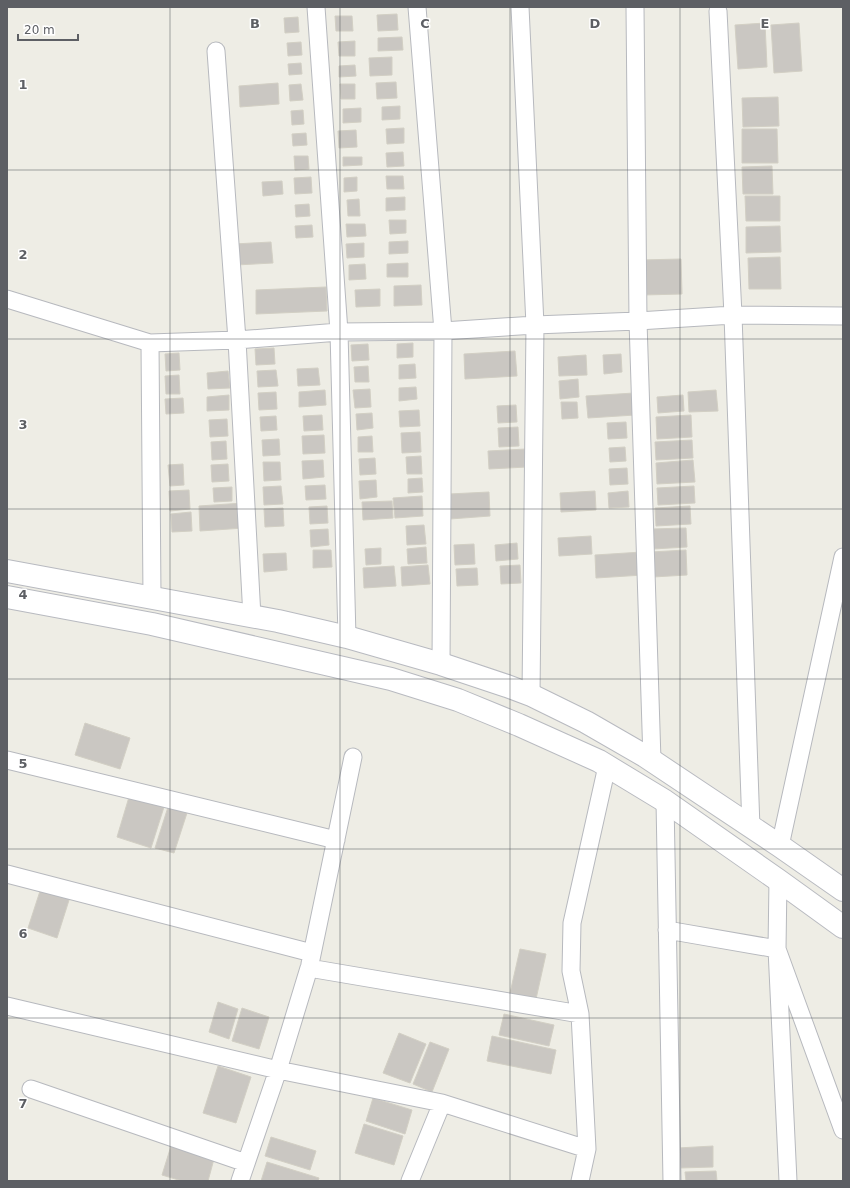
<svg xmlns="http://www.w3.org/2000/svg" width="850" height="1188" viewBox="0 0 850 1188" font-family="'DejaVu Sans',sans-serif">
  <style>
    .building { fill: #cac7c2; stroke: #d2cfc4 }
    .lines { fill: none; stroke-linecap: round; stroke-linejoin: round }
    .street-casing { stroke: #b7b9be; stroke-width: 19 }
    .secondary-casing { stroke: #b8bac0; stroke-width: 24 }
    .street { stroke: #fff; stroke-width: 17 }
    .secondary { stroke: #fff; stroke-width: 22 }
    .grid { fill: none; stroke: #5d5f64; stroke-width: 1; stroke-opacity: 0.55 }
    .grid-label { font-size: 13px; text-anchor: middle; font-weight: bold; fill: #5d5f64; stroke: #fff; stroke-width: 3; stroke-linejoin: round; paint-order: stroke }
  </style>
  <rect width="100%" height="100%" fill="#eeede5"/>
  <path class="building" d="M397,14L398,30L378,31L377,15Z
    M335,16H352L353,31H336Z
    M298,17L299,32L285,33L284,18Z
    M765,23L767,67L738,69L735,25Z
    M799,23L802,71L774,73L771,25Z
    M402,37L403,50L378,51V38Z
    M355,41V56H339L338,42Z
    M301,42L302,55L288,56L287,43Z
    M392,57V75L370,76L369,58Z
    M301,63L302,74L289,75L288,64Z
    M355,65L356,76L339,77V66Z
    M396,82L397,98L377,99L376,83Z
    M278,83L279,104L240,107L239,86Z
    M301,84L303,100L290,101L289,85Z
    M340,84H355V99H341Z
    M778,97L779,126L743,127L742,98Z
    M400,106V119L382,120V107Z
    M361,108V122L343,123V109Z
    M303,110L304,124L292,125L291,111Z
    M404,128V143L387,144L386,129Z
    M742,129H777L778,163H742Z
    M356,130L357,147L339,148L338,131Z
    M306,133L307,145L293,146L292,134Z
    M403,152L404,166L387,167L386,153Z
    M294,156H308L309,169L295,170Z
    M343,157H362V165L343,166Z
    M772,166L773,194H743L742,167Z
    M386,176H403L404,189H387Z
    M311,177L312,193L295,194L294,178Z
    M357,177V191L344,192V178Z
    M282,181L283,194L263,196L262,182Z
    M745,196H780V221H746Z
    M405,197V210L386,211V198Z
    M359,199L360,216H348L347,200Z
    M309,204L310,216L296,217L295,205Z
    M389,220H406V233L390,234Z
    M346,224H365L366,236L347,237Z
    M312,225L313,237L296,238L295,226Z
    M780,226L781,252L746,253V227Z
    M408,241V253L389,254V242Z
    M271,242L273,263L236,265L234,244Z
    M364,243V257L347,258L346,244Z
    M780,257L781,289H749L748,258Z
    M681,259L682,294L643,295L641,260Z
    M408,263V277H387V264Z
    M365,264L366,279L349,280V265Z
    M421,285L422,305L394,306V286Z
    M326,287L327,311L256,314V290Z
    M380,289V306L356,307L355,290Z
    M413,343V357L397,358V344Z
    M368,344L369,360L352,361L351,345Z
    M274,348L275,364L256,365L255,349Z
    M515,351L517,376L465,379L464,354Z
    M179,353L180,370L166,371L165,354Z
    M621,354L622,372L604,374L603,355Z
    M586,355L587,375L559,376L558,357Z
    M415,364L416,378L399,379V365Z
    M368,366L369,382H355L354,367Z
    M318,368L320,385L298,386L297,369Z
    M276,370L278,386L258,387L257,371Z
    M228,371L230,388L208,389L207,373Z
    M179,375L180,394H166L165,376Z
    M578,379L579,397L560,399L559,381Z
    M416,387L417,399L399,401V388Z
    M370,389L371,407L355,408L353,390Z
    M325,390L326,405L299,407V392Z
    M716,390L718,411L689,412L688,392Z
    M276,392L277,409L259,410L258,393Z
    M634,393L635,415L588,418L586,396Z
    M229,395V410L207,411V397Z
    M683,395L684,411L658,413L657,397Z
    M183,398L184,413L166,414L165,399Z
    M561,402H577L578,418L562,419Z
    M516,405L517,422L498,423L497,406Z
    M419,410L420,426L400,427L399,411Z
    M372,413L373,428L357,430L356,414Z
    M322,415L323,430L304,431L303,416Z
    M691,415L692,437L657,439L656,417Z
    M276,416L277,430L261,431L260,417Z
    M227,419L228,436L210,437L209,420Z
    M626,422L627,438L608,439L607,423Z
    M518,427L519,446L499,447L498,428Z
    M420,432L421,452L402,453L401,433Z
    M324,435L325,453L303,454L302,436Z
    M372,436L373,452H358V437Z
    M279,439L280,455L263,456L262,440Z
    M692,440L693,458L656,460L655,442Z
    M226,441L227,459L212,460L211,442Z
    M625,447L626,461L610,462L609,448Z
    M526,449L527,467L489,469L488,451Z
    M421,456L422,474H407L406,457Z
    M375,458L376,474L360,475L359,459Z
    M323,460L324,477L303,479L302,461Z
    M693,460L695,482L657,484L656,463Z
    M263,462H280L281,480L264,481Z
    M183,464L184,485L170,486L168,465Z
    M228,464L229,481L212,482L211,465Z
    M627,468L628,484L610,485L609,469Z
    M422,478L423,492L408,493V479Z
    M376,480L377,497L360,499L359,481Z
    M325,485L326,499L306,500L305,486Z
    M281,486L283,504L264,505L263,487Z
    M694,486L695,503L658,505L657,488Z
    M232,487V501L214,502L213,488Z
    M189,490L190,509L170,511L169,491Z
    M595,491L596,510L561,512L560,493Z
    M628,491L629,507L609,508L608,493Z
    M489,492L490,516L450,519L449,494Z
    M422,496L423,516L395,518L393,498Z
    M392,501L393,518L363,520L362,502Z
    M243,503L244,528L200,531L199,506Z
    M327,506L328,523L310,524L309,507Z
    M690,506L691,524L656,526L655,508Z
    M283,508L284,526L265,527L264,509Z
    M191,512L192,531L172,532L171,514Z
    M424,525L426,544L407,545L406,526Z
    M686,528L687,547L653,549L652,529Z
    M328,529L329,545L311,547L310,530Z
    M591,536L592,554L559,556L558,538Z
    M517,543L518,559L496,561L495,545Z
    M474,544L475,564L455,565L454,545Z
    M426,547L427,563L408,564L407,549Z
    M381,548V564L366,565L365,549Z
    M313,550H331L332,567L313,568Z
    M686,550L687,575L653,577L651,552Z
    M642,552L643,575L596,578L595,555Z
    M286,553L287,570L264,572L263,554Z
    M428,565L430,584L402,586L401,567Z
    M520,565L521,583L501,584L500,566Z
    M394,566L396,586L364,588L363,568Z
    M477,568L478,585L457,586L456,569Z
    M85,723L130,738L120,769L75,755Z
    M129,797L164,807L151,848L117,837Z
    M168,807L187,813L174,853L155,848Z
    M41,888L70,897L57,938L28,928Z
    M520,949L546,954L536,999L510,993Z
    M218,1002L238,1009L229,1039L209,1032Z
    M242,1008L269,1017L259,1049L232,1041Z
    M504,1014L554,1025L549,1046L499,1035Z
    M399,1033L426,1044L410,1083L383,1073Z
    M492,1036L556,1050L551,1074L487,1061Z
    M430,1042L449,1049L432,1092L413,1084Z
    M218,1066L251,1077L236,1123L203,1113Z
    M373,1098L412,1110L405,1134L366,1121Z
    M364,1124L403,1136L394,1165L355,1153Z
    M271,1137L316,1151L310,1170L265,1156Z
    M171,1146L214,1159L208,1181H182L162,1175Z
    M713,1146V1167L679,1168L678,1148Z
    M267,1162L319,1178L318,1181H261Z
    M716,1171L717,1181H686L685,1172Z"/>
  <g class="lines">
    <g class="street-casing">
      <path id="street" d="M316,7L339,332L347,637
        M417,7L443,331L441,664
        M520,7L535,325L531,695
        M635,7L638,321L652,760
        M718,11L733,315L751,828
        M216,51L237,340L252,617
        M7,299L150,343L237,340L339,332L443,331L535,325L638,321L733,315L843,316
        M150,343L152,598
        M7,760L336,840
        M665,801L672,1181
        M780,846L843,557
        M7,874L312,953
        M778,880L777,949L788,1181
        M667,930L777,949L843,1130
        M310,964L353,757
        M7,1006L278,1070L309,968L580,1014
        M31,1089L246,1163
        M240,1181L278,1070L442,1103L587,1149
        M410,1181L442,1103
        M580,1181L587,1149L580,1014L571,971L572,923L607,766"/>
    </g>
    <g class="secondary-casing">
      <path id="secondary" d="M7,571L278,621L347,637L441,664L507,686L531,695L586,722L645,756L780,846L843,890
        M7,597L152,624L391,679L458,700L519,725L599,761L665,801L778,880L843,927"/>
    </g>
    <use href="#street" class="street"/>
    <use href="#secondary" class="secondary"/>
  </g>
  <path class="grid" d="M170,7V1181M340,7V1181M510,7V1181M680,7V1181M7,170H843M7,339H843M7,509H843M7,679H843M7,849H843M7,1018H843"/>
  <g class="grid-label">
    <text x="255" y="28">B</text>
    <text x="425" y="28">C</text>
    <text x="595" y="28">D</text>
    <text x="765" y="28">E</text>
    <text x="23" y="89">1</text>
    <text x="23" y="259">2</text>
    <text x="23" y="429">3</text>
    <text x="23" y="599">4</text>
    <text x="23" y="768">5</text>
    <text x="23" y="938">6</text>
    <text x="23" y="1108">7</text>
  </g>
  <rect width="850" height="1188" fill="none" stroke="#5d5f64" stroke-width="16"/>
  <path d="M18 34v6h60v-6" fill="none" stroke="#5d5f64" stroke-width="2"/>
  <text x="24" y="34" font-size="12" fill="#5d5f64" stroke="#ffffff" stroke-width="3" paint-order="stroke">20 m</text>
</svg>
